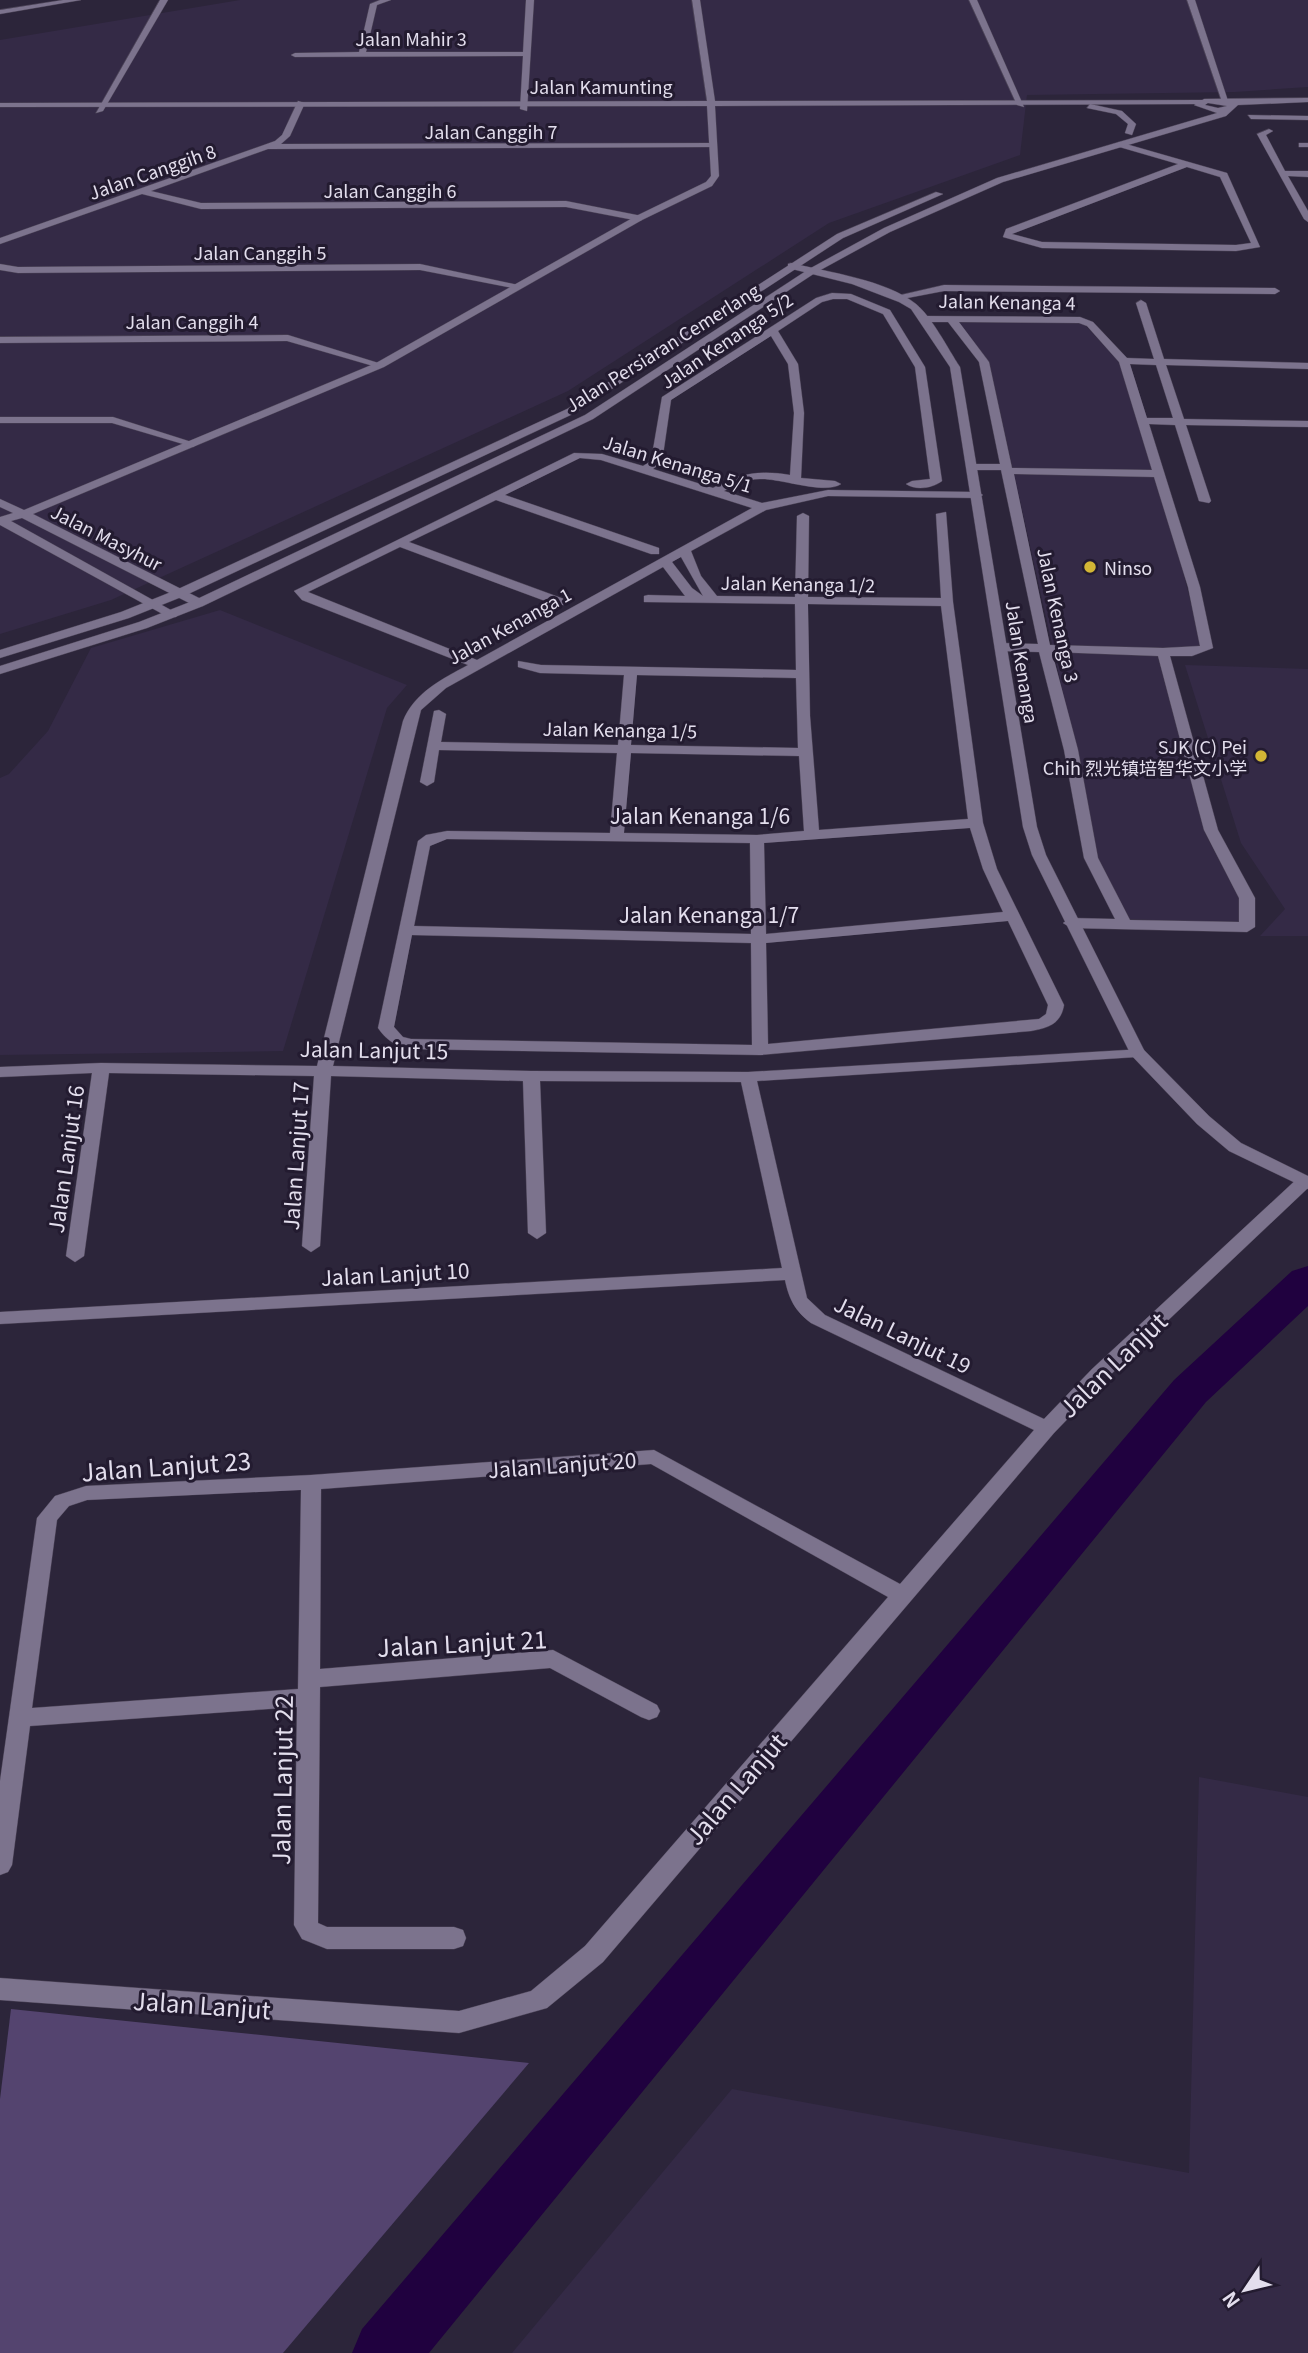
<svg xmlns="http://www.w3.org/2000/svg" width="1308" height="2353" viewBox="0 0 1308 2353" font-family="Georgia,'Noto Sans SC',serif">
  <style>
    .built { fill: #342a46 }
    .green { fill: #54446f }
    .lines { fill: none; stroke-linecap: round; stroke-linejoin: round }
    .river { fill: #20013f; fill-rule: evenodd }
    .minor-casing { stroke: #4b4356; stroke-width: 1 }
    .tertiary-casing { stroke: #4b4356; stroke-width: 1 }
    .secondary-casing { stroke: #4b4356; stroke-width: 1 }
    .minor { fill: #7c738d; fill-rule: evenodd }
    .tertiary { fill: #7c738d; fill-rule: evenodd }
    .secondary { fill: #7c738d; fill-rule: evenodd }
    .poi-dot { fill: #d3b635; stroke: #231b30; stroke-width: 2.5 }
    .labels { text-anchor: middle; dominant-baseline: central; stroke-width: 6; stroke-linejoin: round; paint-order: stroke }
    .far-street-label { font-size: 18px; fill: #e3deed; stroke: #231b30 }
    .far-poi-label { font-size: 18px; fill: #e3deed; stroke: #231b30; text-anchor: start }
    .street-label { font-size: 21px; fill: #e3deed; stroke: #231b30 }
    .near-street-label { font-size: 24px; fill: #e3deed; stroke: #231b30 }
  </style>
  <rect width="100%" height="100%" fill="#2c253a"/>
  <path class="built" d="M240,0H1308V87L1235,92L1027,95L1020,155L829,223L568,391L111,600L0,634V40Z
    M1073,320L1084,324L1120,362L1180,560L1201,643L1199,646L1156,650L1205,833L1239,898V924L1130,919L1097,857L1083,783L989,362L958,321Z
    M220,610L407,685L387,708L283,1051L0,1055V778L9,774L48,731L91,648Z
    M1185,665L1308,669V936H1260L1285,909L1241,843Z
    M1199,1777L1308,1797V2353H512L732,2089L1189,2173Z"/>
  <path class="green" d="M11,2009L529,2063L283,2353H0V2099Z"/>
  <g class="lines">
    <path class="river" d="M1308,1266V1306L1206,1402L429,2353H352L362,2329L1174,1380L1292,1271Z"/>
    <g class="minor-casing">
      <path id="minor" d="M63,0H81L0,14V10Z
        M160,0H168L103,111L96,113Z
        M380,0H391L377,5L366,52H523L526,0H534L527,111L520,109L523,56L295,57L291,55L295,53L359,52L370,4Z
        M692,0H700L715,101L711,103L707,101Z
        M969,0H977L1024,107L1017,105Z
        M1187,0H1195L1229,104L1222,102Z
        M298,101L305,103L290,136L281,144L713,143L717,145L713,147L268,149L151,191L201,203L566,201L642,216V220L639,221L566,207L201,209L142,194L0,244V238L275,141L282,135Z
        M1248,115L1308,116V120L1251,119Z
        M1269,129L1273,131L1266,135L1285,171H1308V177L1288,176L1308,211V222L1304,219L1257,134Z
        M1119,142L1227,173L1260,247L1236,251L1042,248L1003,237L1006,229L1178,164L1116,146ZM1187,167L1220,177L1251,243L1236,245L1042,242L1012,234Z
        M1299,143H1308V147H1299Z
        M0,264L18,267L420,264L523,286L518,289L420,270L18,273L0,270Z
        M944,285L1275,288L1280,291L1275,294L944,291L897,300L892,297Z
        M832,293L851,294L890,310L925,367L942,481C933,488 916,491 906,484L912,481L930,479L915,367L883,314L847,299H833L822,302L778,331L798,364L804,413L801,478L835,481L841,484C825,495 780,478 760,479C746,479 735,485 724,491L762,503L828,490L977,492L983,495L977,498L828,496L766,510L691,551L701,576L717,596L795,597L797,516L803,513L809,516L808,597L941,598L936,514L946,512L953,602L983,823L997,869L1064,1005C1061,1024 1048,1028 1031,1031L760,1055L410,1049C395,1045 387,1041 378,1028L418,841L426,835L447,831L610,833L617,753L439,750L434,782L427,786L420,782L434,711L439,710L446,714L441,742L618,745L624,675L540,673L518,667V661L541,665L796,670L795,604L644,602V596L648,595L685,596L663,567L446,688L421,710L333,1066L531,1071L748,1072L1143,1049L1145,1052L1143,1055L1137,1057L757,1081L807,1298L825,1315L1044,1419L1092,1369L1299,1177L1308,1176V1188L1106,1379L1054,1433L603,1962L547,2008L459,2033L0,2000V1978L459,2011L531,1991L585,1946L888,1597L651,1464L321,1489L320,1669L553,1650L657,1705L660,1711L657,1717L649,1720L641,1717L550,1668L320,1687L318,1923L327,1927H454L463,1930L466,1938L463,1946L454,1949H327L302,1939L294,1925L297,1707L30,1726L12,1865L8,1872L0,1875V1781L37,1518L55,1496L86,1486L311,1475L654,1450L900,1584L1034,1430L811,1323C795,1311 789,1299 785,1280L0,1324V1312L782,1268L741,1082L540,1081L546,1233L537,1239L528,1233L523,1081L331,1076L320,1246L311,1252L302,1246L314,1076L109,1073L84,1256L75,1262L66,1256L92,1073L0,1077V1067L101,1063L317,1066L403,721C414,693 442,679 468,665L302,600L294,591L574,453L602,454L643,466L651,461L662,397L816,298ZM771,336L788,364L794,413L790,475C761,470 739,473 713,488L653,469L662,462L671,400ZM580,458L601,460L752,508L477,660L308,592L400,547L556,605H564V599L409,542L496,500L651,554H659V548L505,495ZM681,557L703,596L692,588L672,562ZM808,604L941,606L968,819L819,830L810,716ZM637,675L796,678L798,748L631,745ZM631,753L799,756L804,831L757,835L624,833ZM970,828L983,869L1003,912L766,934L764,843ZM447,839L750,843L751,934L414,926L430,846ZM1008,921L1048,1005L1046,1014L1039,1019L768,1044L766,943ZM412,935L751,943L752,1045L411,1039L403,1037L394,1027ZM301,1490L298,1689L32,1708L57,1520L69,1506L87,1500Z
        M1141,300L1146,303L1164,359L1308,363V369L1166,365L1184,419L1308,421V427L1186,425L1211,501L1209,503L1199,501L1175,425L1149,424L1200,587L1213,648L1192,656H1170L1218,830L1255,898V927L1247,932L1071,928L1063,923L1071,918L1115,919L1084,858L1064,750L1039,652L1001,651L995,647L1001,643L1038,644L1001,470H972L966,467L972,464H1000L979,362L948,322H923L918,319L923,316L1080,317L1093,322L1127,358L1154,359L1136,303ZM959,322L1079,323L1087,326L1119,362L1152,470L1012,468L989,362ZM1130,364L1156,365L1173,418H1147ZM1014,474L1154,477L1188,587L1200,646L1163,648L1050,645ZM1052,652L1158,656L1204,830L1239,898V922L1130,920L1098,858L1078,750Z
        M288,335L385,365L380,368L287,341L0,343V337Z
        M0,417H113L198,444L193,447L112,423H0Z"/>
    </g>
    <g class="tertiary-casing">
      <path id="tertiary" d="M711,99L715,101L1202,100L1206,102L1202,104L715,106L719,176L712,186L642,220L384,367L33,514L203,600V606H195L22,518L11,521L178,614L176,617H168L0,525V517L13,513L0,507V499L24,510L376,363L636,216L706,182L711,176L707,106L0,107V103L707,101Z
        M791,263C827,272 887,280 916,304C932,317 948,349 960,367L1037,827L1046,855L1144,1050L1209,1116L1241,1143L1308,1176V1189L1229,1151L1197,1124L1131,1055L1032,855L1023,827L950,367L911,309L899,302L852,284L788,268V264Z"/>
    </g>
    <g class="secondary-casing">
      <path id="secondary" d="M1308,98V102L1238,105L1226,116L1003,182L890,232L815,273L593,419L203,606L147,628L0,674V666L139,622L195,600L585,415L809,269L884,228L997,178L1217,113L1194,105L1204,99ZM1208,103L1227,106L1218,108L1205,105Z
        M1090,104L1122,111L1136,124L1132,135L1125,133L1128,124L1116,114L1087,108Z
        M936,192L943,194L843,238L575,413L184,596L129,618L0,658V650L121,612L176,590L567,409L837,234Z"/>
    </g>
    <use href="#minor" class="minor"/>
    <use href="#tertiary" class="tertiary"/>
    <use href="#secondary" class="secondary"/>
  </g>
  <g class="poi-dot">
    <circle cx="1090" cy="567" r="7"/>
    <circle cx="1261" cy="756" r="7"/>
  </g>
  <g class="labels">
    <g class="far-street-label">
      <text x="411" y="38">Jalan Mahir 3</text>
      <text x="601" y="86">Jalan Kamunting</text>
      <text x="491" y="131">Jalan Canggih 7</text>
      <text transform="translate(152 171) rotate(-19)">Jalan Canggih 8</text>
      <text x="390" y="190">Jalan Canggih 6</text>
      <text x="260" y="252">Jalan Canggih 5</text>
      <text transform="translate(1007 301) rotate(1)">Jalan Kenanga 4</text>
      <text x="192" y="321">Jalan Canggih 4</text>
      <text transform="translate(726 340) rotate(-34)">Jalan Kenanga 5/2</text>
      <text transform="translate(662 347) rotate(-32)">Jalan Persiaran Cemerlang</text>
      <text transform="translate(678 463) rotate(17)">Jalan Kenanga 5/1</text>
      <text transform="translate(107 537) rotate(27)">Jalan Masyhur</text>
      <text transform="translate(798 583) rotate(1)">Jalan Kenanga 1/2</text>
      <text transform="translate(1059 615) rotate(78)">Jalan Kenanga 3</text>
      <text transform="translate(509 625) rotate(-29)">Jalan Kenanga 1</text>
      <text transform="translate(1023 662) rotate(81)">Jalan Kenanga</text>
      <text transform="translate(620 729) rotate(1)">Jalan Kenanga 1/5</text>
    </g>
    <g class="far-poi-label">
      <text x="1104" y="567">Ninso</text>
      <text x="1247" y="746" text-anchor="end">SJK (C) Pei<tspan x="1247" dy="21">Chih 烈光镇培智华文小学</tspan></text>
    </g>
    <g class="street-label">
      <text x="700" y="815">Jalan Kenanga 1/6</text>
      <text x="709" y="914">Jalan Kenanga 1/7</text>
      <text transform="translate(374 1049) rotate(1)">Jalan Lanjut 15</text>
      <text transform="translate(295 1156) rotate(-86)">Jalan Lanjut 17</text>
      <text transform="translate(65 1159) rotate(-82)">Jalan Lanjut 16</text>
      <text transform="translate(395 1273) rotate(-3)">Jalan Lanjut 10</text>
      <text transform="translate(903 1334) rotate(26)">Jalan Lanjut 19</text>
      <text transform="translate(562 1464) rotate(-4)">Jalan Lanjut 20</text>
    </g>
    <g class="near-street-label">
      <text transform="translate(1112 1364) rotate(-44)">Jalan Lanjut</text>
      <text transform="translate(166 1465) rotate(-4)">Jalan Lanjut 23</text>
      <text transform="translate(462 1642) rotate(-3)">Jalan Lanjut 21</text>
      <text transform="translate(281 1780) rotate(-89)">Jalan Lanjut 22</text>
      <text transform="translate(735 1788) rotate(-49)">Jalan Lanjut</text>
      <text transform="translate(202 2004) rotate(4)">Jalan Lanjut</text>
    </g>
  </g>
  <g transform="translate(1245 2290) rotate(235)" stroke="#231b30" stroke-width="5" paint-order="stroke">
  <path d="M0-5L12 26L0 18L-12 26Z" fill="#e3deed"/>
  <text y="-10" font-size="19" font-weight="bold" text-anchor="middle" fill="#e3deed">N</text>
  </g>
</svg>
